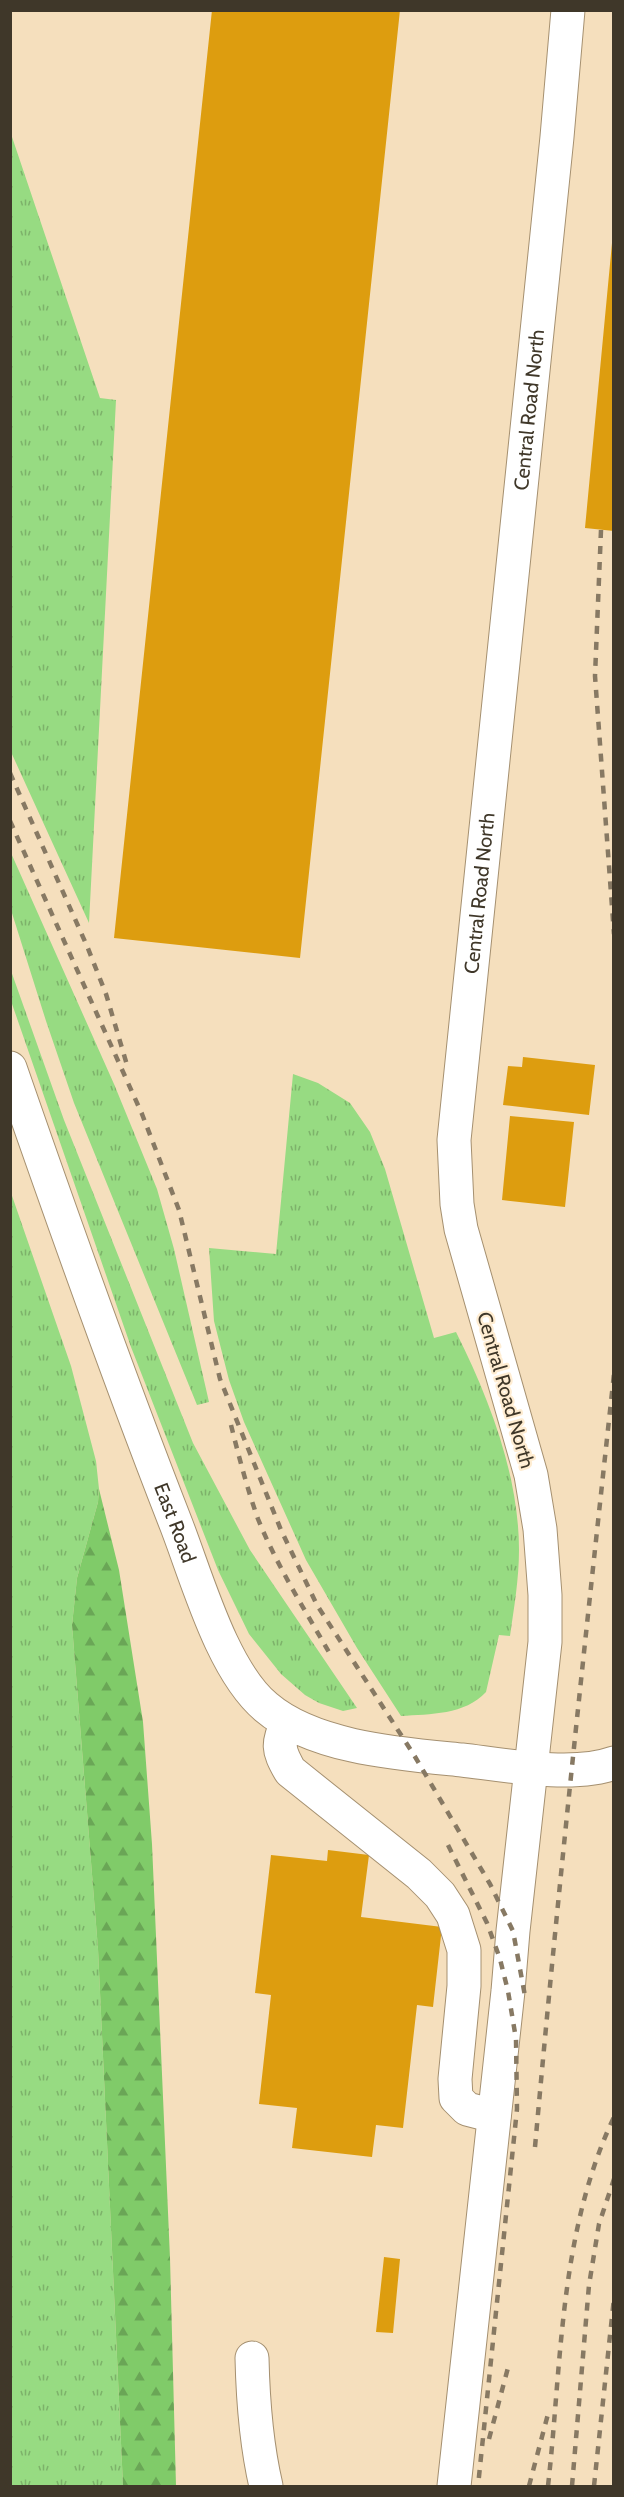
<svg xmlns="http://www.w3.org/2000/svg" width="624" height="2497" viewBox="0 0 624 2497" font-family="Cabin,sans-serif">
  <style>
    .grass { fill: url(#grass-tufts) }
    .forest { fill: url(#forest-firs) }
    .building { fill: #dd9d0f }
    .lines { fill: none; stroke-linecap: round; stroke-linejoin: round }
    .minor-casing { stroke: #a59070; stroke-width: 35 }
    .minor { stroke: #fff; stroke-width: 33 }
    .rail { stroke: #877963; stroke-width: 4.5; stroke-dasharray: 8 8; stroke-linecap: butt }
    .labels { text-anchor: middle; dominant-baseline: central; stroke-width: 4.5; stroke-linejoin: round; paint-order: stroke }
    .street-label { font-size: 20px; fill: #3f3729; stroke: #ffedd2 }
  </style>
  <defs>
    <pattern id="grass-tufts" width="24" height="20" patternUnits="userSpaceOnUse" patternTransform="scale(1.5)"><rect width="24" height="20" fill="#97db82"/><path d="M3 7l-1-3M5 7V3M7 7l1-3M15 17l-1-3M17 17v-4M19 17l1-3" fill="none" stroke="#7db26a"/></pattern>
    <pattern id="forest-firs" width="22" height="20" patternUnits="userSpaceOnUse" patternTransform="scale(1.5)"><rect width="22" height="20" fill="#80cb69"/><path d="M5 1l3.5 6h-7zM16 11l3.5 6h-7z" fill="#6aa656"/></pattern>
  </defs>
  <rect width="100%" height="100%" fill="#f5dfbd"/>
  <path class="grass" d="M10,131L100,398L116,400L89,923L11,752Z
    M11,853L114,1084L157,1189L174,1249L209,1402L197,1405L74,1103L46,1021L11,910Z
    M10,968L64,1120L193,1443L250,1550L357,1708L343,1711L319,1703L305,1695L281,1674L249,1634L218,1570L131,1347L11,1001Z
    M293,1074L318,1083L350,1103L370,1132L385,1169L434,1338L456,1332C489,1398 519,1475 519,1550C519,1579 514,1608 510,1636L499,1635L486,1692C465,1715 430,1714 401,1716L357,1648L306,1560L244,1422L229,1380L214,1321L209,1248L276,1254Z
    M10,1190L71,1366L96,1461L99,1489L98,1502L77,1578L72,1625L98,1949L123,2486H11Z"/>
  <path class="forest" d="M99,1489L119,1570L143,1722L152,1844L170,2258L176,2486H123L98,1949L72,1625L77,1578L98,1502Z"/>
  <path class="building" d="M212,10H400L300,958L114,938Z
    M612,243H614V531L585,528Z
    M523,1057L595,1065L589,1115L503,1105L508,1066L522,1067Z
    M510,1116L574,1122L565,1207L502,1200Z
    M328,1850L369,1855L361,1917L442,1927L433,2007L417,2005L403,2128L376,2125L372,2157L292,2148L297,2108L259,2104L271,1995L255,1993L271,1855L327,1861Z
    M384,2257L400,2259L393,2333L376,2332Z"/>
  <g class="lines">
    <g class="minor-casing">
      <g id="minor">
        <path id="s1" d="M10,1068C63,1221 117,1373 176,1524C197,1578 222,1670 266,1707C314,1748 401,1754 462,1760C504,1765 573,1778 614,1763"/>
        <path d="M287,1722C278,1745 277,1748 290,1771L419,1874L440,1895L453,1915L464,1950V1986L455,2079L456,2098L467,2109L494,2116"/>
        <path d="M252,2358C253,2402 256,2443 266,2486"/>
        <path id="s2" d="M454,2486L508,1991L513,1931L545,1642V1595L540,1529L531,1475L461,1229L457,1204L454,1140L557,137L568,10"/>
      </g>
    </g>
    <use href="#minor" class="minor"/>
    <path class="rail" d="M601,530L595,676L614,934
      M10,773L87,946L106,994L127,1065
      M10,821L142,1114L179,1210L220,1379L281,1530L317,1605L414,1755L490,1884L513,1931L525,1996
      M231,1425C239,1457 247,1488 258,1519C277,1566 305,1610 330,1654
      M448,1845L487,1923L500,1959L508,1991L516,2039L517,2109L478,2486
      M535,2147C558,1889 586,1632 614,1374
      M489,2439L509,2364
      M529,2486L548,2414
      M548,2486C562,2362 559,2233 614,2117
      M572,2486L589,2285L599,2224L614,2179
      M594,2486L614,2298"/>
  </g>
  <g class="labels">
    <g class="street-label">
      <text stroke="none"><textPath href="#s2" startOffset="2096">Central Road North</textPath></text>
      <text stroke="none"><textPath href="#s2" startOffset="1610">Central Road North</textPath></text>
      <text transform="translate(506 1390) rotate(74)">Central Road North</text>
      <text stroke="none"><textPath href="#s1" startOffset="484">East Road</textPath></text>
    </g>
  </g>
  <rect width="624" height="2497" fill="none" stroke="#3f3729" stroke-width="24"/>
</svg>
